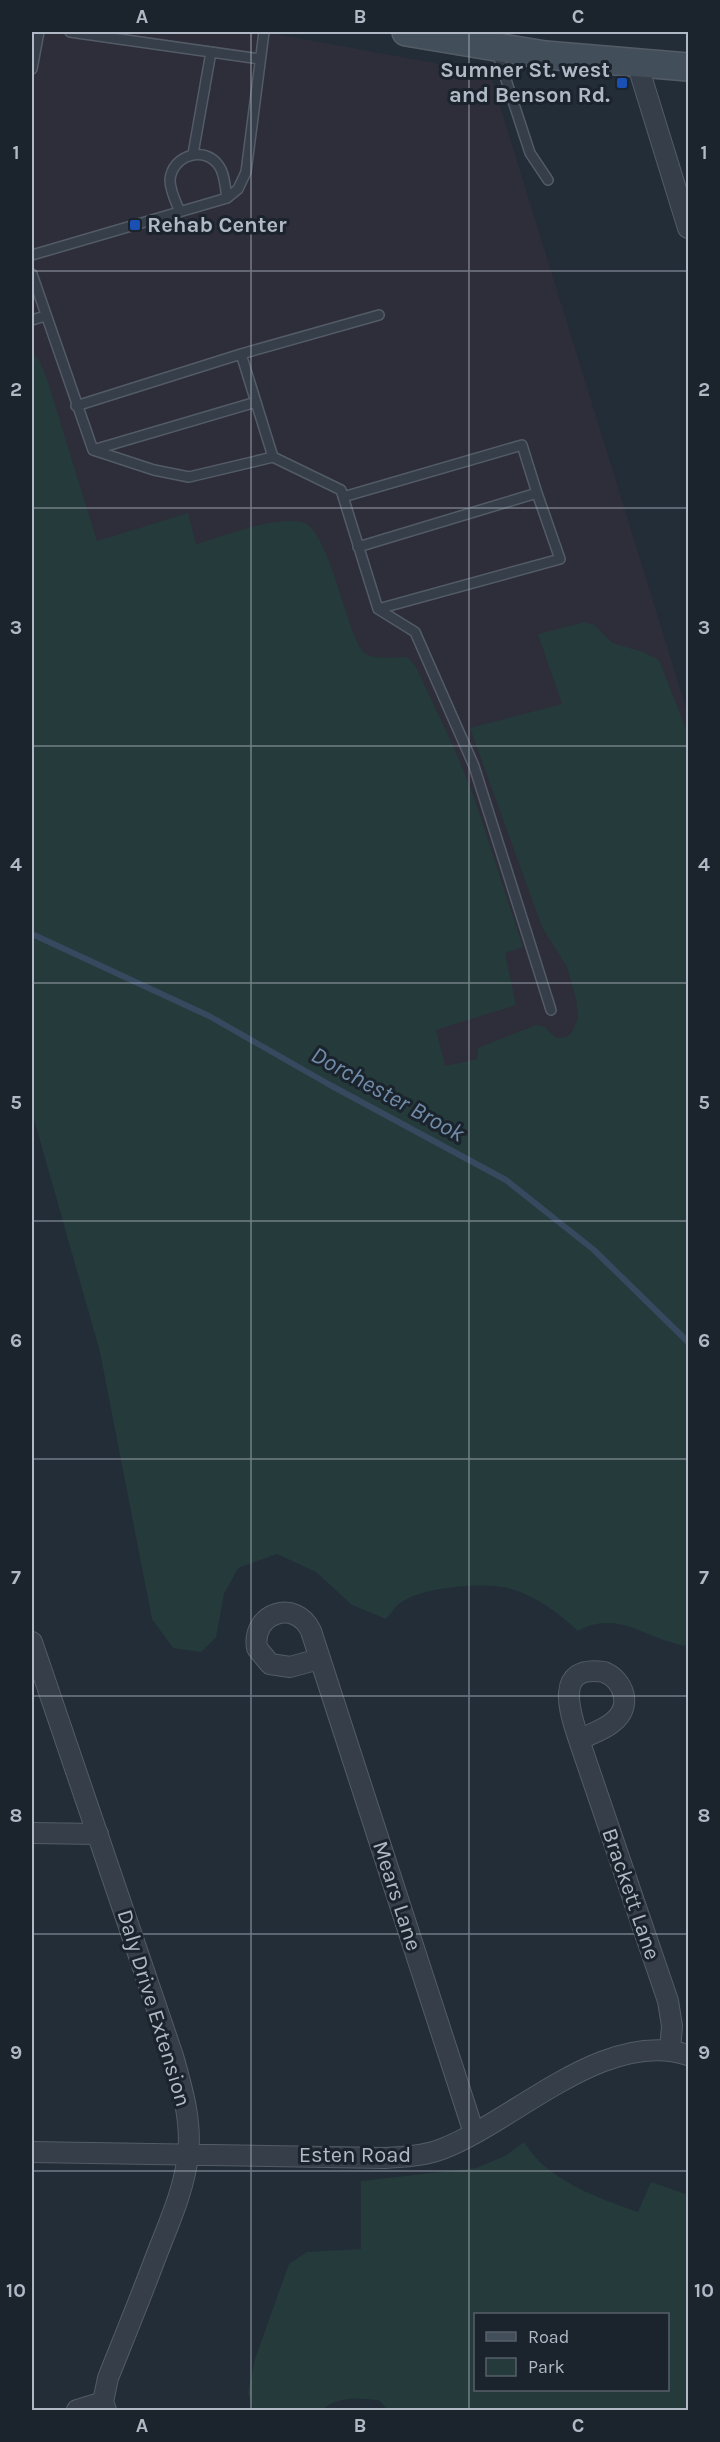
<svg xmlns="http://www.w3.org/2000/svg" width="720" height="2442" viewBox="0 0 720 2442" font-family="Karla,sans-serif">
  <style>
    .medical { fill: #2e2d3a }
    .green { fill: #253a3a; fill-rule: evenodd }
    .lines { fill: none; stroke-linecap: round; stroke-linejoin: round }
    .stream { stroke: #36495f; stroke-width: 6 }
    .lane-casing { stroke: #535c66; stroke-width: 12 }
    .street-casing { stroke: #535c66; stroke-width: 22 }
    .secondary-casing { stroke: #535c66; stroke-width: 30 }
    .lane { stroke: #353e49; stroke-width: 9 }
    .street { stroke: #353e49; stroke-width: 20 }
    .secondary { stroke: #434e5b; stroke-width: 27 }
    .grid { fill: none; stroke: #b0b9c5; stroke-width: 1.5; stroke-opacity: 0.55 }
    .transit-dot { fill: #1a4fb4; stroke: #1b232d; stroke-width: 2 }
    .labels { text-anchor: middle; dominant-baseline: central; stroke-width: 6; stroke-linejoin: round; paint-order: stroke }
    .poi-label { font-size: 22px; font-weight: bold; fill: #b0b9c5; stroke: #1b232d; text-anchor: end }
    .street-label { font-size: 22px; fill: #b0b9c5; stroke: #1b232d }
    .water-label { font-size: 24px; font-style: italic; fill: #718ca8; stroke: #1b232d }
    .neatline { fill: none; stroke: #b0b9c5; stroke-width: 2 }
    .grid-label { font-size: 20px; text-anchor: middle; font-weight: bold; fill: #b0b9c5 }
  </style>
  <rect width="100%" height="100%" fill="#222d38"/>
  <path class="medical" d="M32,32H265L490,73L688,714V1184L32,886Z"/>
  <path class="green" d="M32,354L38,358L47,379L97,541L188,513L196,544C225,536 273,516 302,522C331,529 348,645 366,654C377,660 396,657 407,657L415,665L455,750L475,800L523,947L505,953L516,1005L436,1030L445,1066L477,1059L478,1048L536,1025L545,1027L556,1038L566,1037L572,1032L578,1018L576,999L567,967L542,927L470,728L562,704L538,634L585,622L594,625L612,643L643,652L659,660L688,734V1646C648,1641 619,1608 578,1631C558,1613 538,1597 511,1589C488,1581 416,1587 398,1605C393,1609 390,1615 386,1619L352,1605L316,1572L277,1554L238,1568L224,1594L216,1637L201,1652L173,1648L152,1619L100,1352L32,1112Z
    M524,2142C548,2181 596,2197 638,2212L651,2182L688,2195V2410H388L379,2400C360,2399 337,2395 323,2410L253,2409L248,2393L255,2359L289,2264L307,2252L361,2249V2181L476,2168L505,2156ZM476,2314H668V2390H476Z"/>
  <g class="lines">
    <path class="stream" d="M32,934L209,1016L330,1085L506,1180L594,1250L688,1342"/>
    <g class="lane-casing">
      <path id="lane" d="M70,32L260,59
        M496,49L530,153L548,180
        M32,69L39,32
        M193,154L211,52
        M180,212C176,202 170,191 170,180C172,155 205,145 219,166C225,174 225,188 227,198
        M32,255L227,198L238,189L246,172L264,32
        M32,274L93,450L154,470L189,477L273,457L341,490L378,609L415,632L474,766L551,1010
        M32,320L45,316
        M241,354L273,457
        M76,406L241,354L379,315
        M93,450L256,402
        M343,497L522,445L537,493
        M358,547L537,493L560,559L378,609"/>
    </g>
    <g class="street-casing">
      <path id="street" d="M637,63L688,228
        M32,1642L173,2056C182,2088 192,2121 188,2155C184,2191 168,2225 155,2259C140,2299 124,2338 108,2378L103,2402L106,2410
        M319,1659L290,1667L270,1664L257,1648C251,1613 296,1598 311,1631L474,2133
        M579,1740C590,1734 604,1730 613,1722C633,1707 624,1680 604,1672C553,1664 570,1713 579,1740L668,2001L672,2026L670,2050
        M32,1833L98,1834
        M32,2152L384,2158C403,2157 424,2156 442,2149C515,2121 605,2028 688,2055
        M77,2410L103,2402"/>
    </g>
    <g class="secondary-casing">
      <path id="secondary" d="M406,32L545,55L688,67"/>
    </g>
    <use href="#lane" class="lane"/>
    <use href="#street" class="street"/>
    <use href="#secondary" class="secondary"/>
  </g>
  <path class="grid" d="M251,32V2410M469,32V2410M32,271H688M32,508H688M32,746H688M32,983H688M32,1221H688M32,1459H688M32,1696H688M32,1934H688M32,2171H688"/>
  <g class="transit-dot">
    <rect x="616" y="77" width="12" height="12" rx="3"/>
    <rect x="129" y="219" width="12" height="12" rx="3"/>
  </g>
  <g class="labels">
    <g class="poi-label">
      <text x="610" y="70">Sumner St. west<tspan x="610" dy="25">and Benson Rd.</tspan></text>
      <text x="147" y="225" text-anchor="start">Rehab Center</text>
    </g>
    <g class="street-label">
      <text transform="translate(631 1894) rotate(71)">Brackett Lane</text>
      <text transform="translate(397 1896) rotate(72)">Mears Lane</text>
      <text transform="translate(154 2008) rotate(73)">Daly Drive Extension</text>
      <text x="355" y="2155">Esten Road</text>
    </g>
    <g class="water-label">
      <text transform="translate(388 1094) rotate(29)">Dorchester Brook</text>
    </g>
  </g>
  <rect width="720" height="2442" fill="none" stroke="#1b232d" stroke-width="66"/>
  <rect x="474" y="2313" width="195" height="78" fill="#1b232d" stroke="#575f6a" stroke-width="1.5"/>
  <rect x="486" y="2332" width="30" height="9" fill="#434e5b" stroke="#575f6a" stroke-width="1.5"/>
  <text x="528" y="2343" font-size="18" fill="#b0b9c5">Road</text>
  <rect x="486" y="2358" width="30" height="18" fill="#253a3a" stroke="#575f6a" stroke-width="1.5"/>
  <text x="528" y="2373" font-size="18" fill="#b0b9c5">Park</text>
  <rect x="33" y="33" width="654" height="2376" class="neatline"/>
  <g class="grid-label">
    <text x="142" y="23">A</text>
    <text x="360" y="23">B</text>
    <text x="578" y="23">C</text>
    <text x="16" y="159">1</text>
    <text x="704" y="159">1</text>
    <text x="16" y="396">2</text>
    <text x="704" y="396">2</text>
    <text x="16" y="634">3</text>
    <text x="704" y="634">3</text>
    <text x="16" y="871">4</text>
    <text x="704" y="871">4</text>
    <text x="16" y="1109">5</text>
    <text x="704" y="1109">5</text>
    <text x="16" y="1347">6</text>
    <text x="704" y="1347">6</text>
    <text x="16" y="1584">7</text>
    <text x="704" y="1584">7</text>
    <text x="16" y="1822">8</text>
    <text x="704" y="1822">8</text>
    <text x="16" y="2059">9</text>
    <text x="704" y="2059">9</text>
    <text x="16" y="2297">10</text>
    <text x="704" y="2297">10</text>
    <text x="142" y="2432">A</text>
    <text x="360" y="2432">B</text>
    <text x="578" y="2432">C</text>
  </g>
</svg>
